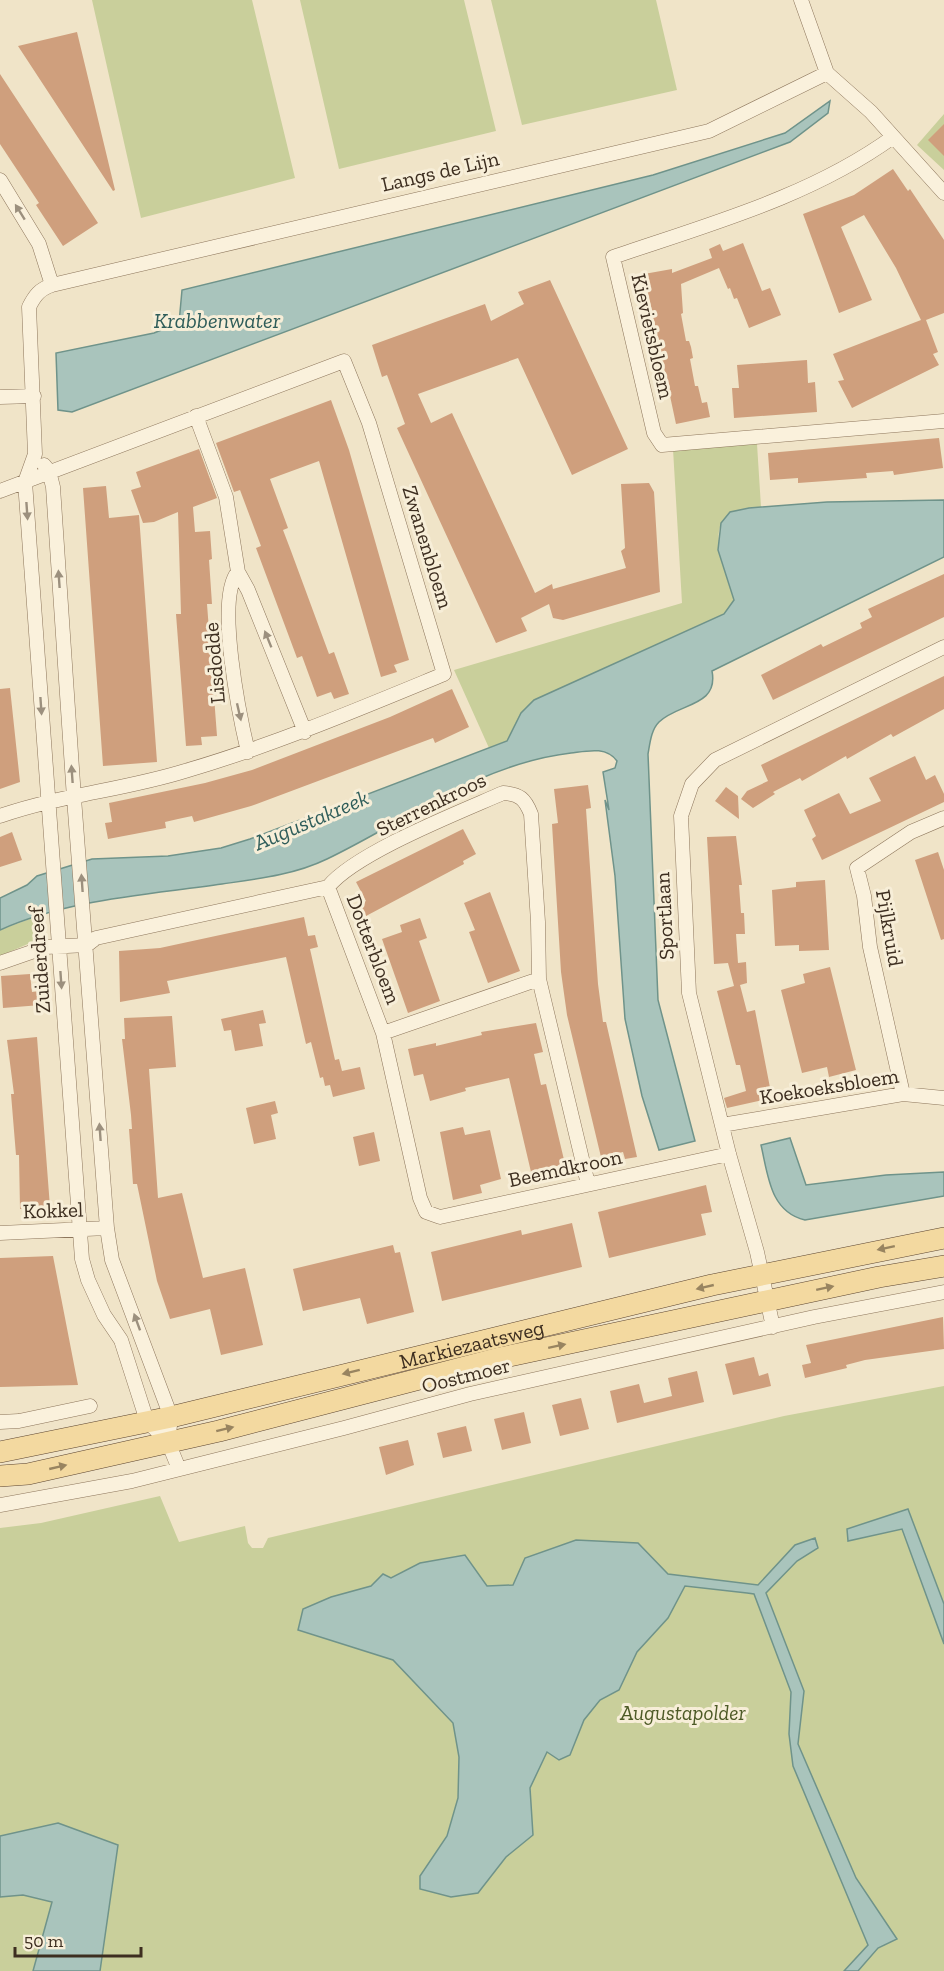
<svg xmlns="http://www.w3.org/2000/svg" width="944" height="1971" viewBox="0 0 944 1971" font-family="'Zilla Slab',serif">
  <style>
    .green { fill: #c9cf9b }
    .water { fill: #a9c4bc; stroke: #6f938a; stroke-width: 1.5 }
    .building { fill: #cf9f7d }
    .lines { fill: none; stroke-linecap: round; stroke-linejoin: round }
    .street-casing { stroke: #8d765c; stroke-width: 15 }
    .primary-casing { stroke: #5b4430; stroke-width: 22 }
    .street { stroke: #faf1dc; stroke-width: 14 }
    .primary { stroke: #f3d9a0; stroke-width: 21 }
    .oneway { fill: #9c907e }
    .oneway2 { fill: #988460 }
    .labels { text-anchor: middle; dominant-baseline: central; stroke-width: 6; stroke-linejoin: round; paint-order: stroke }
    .street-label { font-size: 21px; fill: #3d2e20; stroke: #f7eed8 }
    .park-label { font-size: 21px; font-style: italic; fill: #4d5a26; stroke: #f7eed8 }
    .water-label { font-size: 22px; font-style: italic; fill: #2f5d5a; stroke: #f7eed8 }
  </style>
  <rect width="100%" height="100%" fill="#f0e4c8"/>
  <path class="green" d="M92,0H252L295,178L141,218Z
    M300,0H464L496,131L339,169Z
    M491,0H656L677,90L522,125Z
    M944,114V170L917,145Z
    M757,444L761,507C707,511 715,538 729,580C731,586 735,592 734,598C733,605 728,609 724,614L516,725L507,741L489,748L454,670L682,603L673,449Z
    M38,916L33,922L37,940L0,956V930Z
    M944,1386V1971H0V1528L41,1523L160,1496L179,1542L245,1526L248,1543L252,1548H263L268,1538L784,1416Z"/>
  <path class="water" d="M830,101L828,113L790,142L72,412L58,410L56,353L154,333L179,323L182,290L653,175L785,133Z
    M944,500V557L712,671C719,707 678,703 659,722C651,730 650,743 648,754L658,1000L695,1141L659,1150L642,1096L625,1019L615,876L605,800L609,810L603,772L615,768L617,761C606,746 587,751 571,753C479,764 408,820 327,859C294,875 257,879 222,884C147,895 69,899 0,930V898L27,885L37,876L92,859L168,856L221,848L250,839L507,741L521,713L534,700L724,614L734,600L718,550L721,523L730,512L749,508L827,502Z
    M790,1138L806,1185L886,1175L944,1172V1196L805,1220C770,1212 768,1175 761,1145Z
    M908,1509L944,1604V1644L902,1529L848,1541L847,1529Z
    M815,1538L818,1548L797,1561L766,1593L804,1691L798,1744L856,1878L897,1939L878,1948L858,1971H844L868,1945L793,1766L789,1734L791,1692L754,1594L747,1593L685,1586L668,1618L637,1652L619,1690L600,1700L584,1720L570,1755L559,1760L547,1752L530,1788L533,1835L506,1857L478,1893L451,1897L420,1889V1876L447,1836L458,1798L459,1757L453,1723L393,1660L298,1630L303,1609L331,1597L371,1586L383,1574L391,1578L420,1563L465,1555L487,1586L513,1585L525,1558L576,1540L638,1543L668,1574L758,1585L795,1545Z
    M58,1823L118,1845L100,1971H33L52,1902L23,1895L0,1897V1836Z"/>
  <path class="building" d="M77,32L115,190L113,191L18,46Z
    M0,74L98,223L63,246L36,205L39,203L0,144Z
    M944,124V156L928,140Z
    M893,169L908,191L910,189L944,240V313L926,320L938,352L933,354L939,365L852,408L838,381L844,380L833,354L921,320L896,268L864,215L841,227L872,300L839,313L803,214L854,195Z
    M743,243L762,291L770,288L781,315L749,328L737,298L734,299L730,288L728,289L719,268L681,284L683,313L681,314L686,341H689L691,347L693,358L690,359L695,386H698L702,403L707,402L710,417L676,424L644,274L672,269V273L712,258L709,249L720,244L723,251Z
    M550,280L628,449L572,475L518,358L418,394L431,423L452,413L535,593L552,584L553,589L626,568L621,551L625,548L621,484L649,483L654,492L660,592L563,620L553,618L549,604L521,618L527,631L496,643L397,428L405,424L387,375L382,377L372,345L485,304L491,321L524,304L518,292Z
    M807,360L808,383L815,382L817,412L734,418L732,388H739L737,365Z
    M331,400L349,450L409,660L394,665L397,672L381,677L319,461L270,479L288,528L283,530L291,551L329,654L334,652L349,694L334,699L331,692L317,697L302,656L297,658L256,548L261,546L240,490L234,492L216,443Z
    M939,438L943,468L894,475L893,471L880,472L866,473L867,478L798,483V478L770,480L768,453Z
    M199,449L217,498L193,507L195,532L210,531L212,559L209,560L212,604H207L217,736L201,737L202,745L186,746L176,614H181L178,512L154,522L143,523L131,490L141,487L136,472Z
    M106,486L109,518L139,515L157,762L103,766L83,488Z
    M944,574V617L773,700L761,675L821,644L823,647L862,628L860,623L872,617L868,609Z
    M944,676V709L893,737L891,734L847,759L846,756L802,781L800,778L773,792L775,794L753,808L741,799L747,791L768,781L761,765Z
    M10,688L20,782L0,789V689Z
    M452,689L469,727L435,743L433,738L251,806L194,822L192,816L178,819L165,822L166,828L108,839L105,823L112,822L109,803L205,783L252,770L390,717Z
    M915,756L926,780L935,775L944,794V802L822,860L812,839L816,836L804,810L839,793L850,814L881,801L869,778Z
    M588,785L591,808L586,809L598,984L603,1022H606L637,1157L625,1159L623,1152L601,1157L567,1015L561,972L552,824L558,823L554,789Z
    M726,787L738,796L739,819L715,801Z
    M463,829L476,854L463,861L464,864L366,916L360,905L366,901L356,882Z
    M12,832L22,860L0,867V837Z
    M736,836L742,885H739L741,913H744L745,934H736L738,963L746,962L747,983L740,985L747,1012L755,1010L772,1098L727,1108L724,1098L746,1091L740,1065H736L717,991L734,986L728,963L714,964L707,837Z
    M938,852L944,870V939L941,940L915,860Z
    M825,880L829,950L799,951V945L775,946L772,890L796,887V882Z
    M490,892L520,971L488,983L469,932L475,930L464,903Z
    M304,917L308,936L315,935L318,947L310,949L335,1060L339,1059L342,1071L360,1067L365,1089L333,1097L330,1085L325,1086L323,1077L320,1078L311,1042L306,1044L286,957L167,981L170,993L120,1002L119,951L160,948Z
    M420,918L427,938L419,941L440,1001L408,1013L382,939L402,932L400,925Z
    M830,967L856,1070L829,1077L827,1067L802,1073L781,990L805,983L803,974Z
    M30,974L32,992L40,991L41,1005L3,1008L1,976Z
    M263,1010L266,1023L259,1024L263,1046L235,1051L231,1030L224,1031L221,1019Z
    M172,1016L176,1067L149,1069L158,1198L182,1193L203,1278L245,1268L263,1345L221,1355L210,1309L170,1319L157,1281L137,1184H133L129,1129H132L131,1115L122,1039H125L124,1018Z
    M536,1023L543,1052L534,1054L541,1085L546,1084L565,1164L531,1172L509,1078L465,1088L466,1091L430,1101L423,1074L414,1076L408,1049L436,1043V1046L482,1035L481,1032Z
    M37,1037L50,1207L20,1209L19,1155H16L11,1094H14L7,1040Z
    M275,1101L278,1113L271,1115L276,1139L254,1144L246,1108Z
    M463,1127L465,1135L490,1130L501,1179L480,1185L482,1193L453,1200L440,1132Z
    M374,1132L380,1161L359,1166L353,1137Z
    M706,1185L712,1212L701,1214L706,1235L609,1258L598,1212Z
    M572,1223L582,1267L442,1301L431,1252L521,1230L522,1235Z
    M393,1245L395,1253L400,1252L414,1312L367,1324L360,1298L303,1311L293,1269Z
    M53,1256L78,1385L0,1387V1258Z
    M943,1317L944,1349L865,1360L846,1365L847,1368L805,1378L802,1365L811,1363L806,1345Z
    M754,1357L759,1376L768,1373L771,1386L733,1395L725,1364Z
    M697,1371L704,1402L617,1423L610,1391L639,1384L644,1403L672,1396L668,1378Z
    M581,1398L589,1429L560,1436L552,1405Z
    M524,1412L531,1443L502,1450L494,1419Z
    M466,1426L472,1451L443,1458L437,1433Z
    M408,1440L414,1465L386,1475L379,1447Z"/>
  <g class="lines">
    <g class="street-casing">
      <path id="street" d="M801,0L827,73
        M893,137C810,197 709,224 613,257L654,433L662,445L944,421
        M0,180L39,244L52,285
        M0,397L34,396
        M196,416L226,497L238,572L248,590L305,732
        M44,465L49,471L53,487L74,798L107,1228L112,1260L171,1417L168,1442
        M0,491L344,361L369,423L444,674C359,709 274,745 185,771C124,790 60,795 0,816
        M238,572C215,598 240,718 248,752
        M328,887C355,853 460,812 503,793C520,794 525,799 531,814L538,922L539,979L588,1184
        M0,963L46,947L87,945L96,938L328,887L383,1033L420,1198L426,1212L440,1217L729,1154
        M383,1033L539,979
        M903,1094L870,947L864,896L857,868L911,832L944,818
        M722,1125L903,1094L944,1098
        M0,1233L107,1228
        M773,1327L757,1252L729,1154L689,993L681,816L692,784L715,760L944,647
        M0,1422L19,1421L90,1406
        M179,1469L168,1442L147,1421L121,1340L104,1315L88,1280L82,1259L25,482L35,454L29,307C35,295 40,289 52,285L709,131L827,73L871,112L944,193
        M0,1505L132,1481L344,1428L470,1394L814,1317L944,1292"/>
    </g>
    <g class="primary-casing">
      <g id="primary">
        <path id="s1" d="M0,1452L171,1417L712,1285L944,1238"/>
        <path d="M0,1476L28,1474L219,1431L500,1358L879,1277L944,1266"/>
      </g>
    </g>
    <use href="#street" class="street"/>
    <use href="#primary" class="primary"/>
  </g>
  <defs><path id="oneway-solid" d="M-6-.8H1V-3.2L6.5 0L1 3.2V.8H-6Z" transform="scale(1.5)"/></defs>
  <g class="oneway">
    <use href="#oneway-solid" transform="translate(20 212) rotate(-122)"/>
    <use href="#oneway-solid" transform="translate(27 511) rotate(86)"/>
    <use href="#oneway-solid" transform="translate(59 579) rotate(-94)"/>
    <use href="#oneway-solid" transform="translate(268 639) rotate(-112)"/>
    <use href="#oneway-solid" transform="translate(41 706) rotate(86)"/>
    <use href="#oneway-solid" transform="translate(239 712) rotate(77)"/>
    <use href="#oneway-solid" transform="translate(72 774) rotate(-94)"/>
    <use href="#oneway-solid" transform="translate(82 883) rotate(-94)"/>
    <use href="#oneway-solid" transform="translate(61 980) rotate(86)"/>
    <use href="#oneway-solid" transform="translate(100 1132) rotate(-94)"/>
    <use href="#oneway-solid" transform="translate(137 1322) rotate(-110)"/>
  </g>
  <g class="oneway2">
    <use href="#oneway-solid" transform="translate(886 1248) rotate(168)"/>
    <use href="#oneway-solid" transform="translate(705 1287) rotate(167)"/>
    <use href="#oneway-solid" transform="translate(825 1288) rotate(-12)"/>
    <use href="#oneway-solid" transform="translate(557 1346) rotate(-12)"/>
    <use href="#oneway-solid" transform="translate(351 1372) rotate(166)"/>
    <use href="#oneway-solid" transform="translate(225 1429) rotate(-14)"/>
    <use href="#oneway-solid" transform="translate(58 1467) rotate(-13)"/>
  </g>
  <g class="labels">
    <g class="street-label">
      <text transform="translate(440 171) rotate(-13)">Langs de Lijn</text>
      <text transform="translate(653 336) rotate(77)">Kievietsbloem</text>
      <text transform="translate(428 547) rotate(73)">Zwanenbloem</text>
      <text transform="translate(214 663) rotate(-95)">Lisdodde</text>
      <text transform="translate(431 804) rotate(-26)">Sterrenkroos</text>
      <text transform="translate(664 916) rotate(-93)">Sportlaan</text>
      <text transform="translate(890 928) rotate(80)">Pijlkruid</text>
      <text transform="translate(374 949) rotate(69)">Dotterbloem</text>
      <text transform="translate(39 960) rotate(-94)">Zuiderdreef</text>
      <text transform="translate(829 1086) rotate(-9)">Koekoeksbloem</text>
      <text transform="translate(565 1168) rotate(-12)">Beemdkroon</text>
      <text transform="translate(53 1210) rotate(-2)">Kokkel</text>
      <text stroke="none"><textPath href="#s1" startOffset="484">Markiezaatsweg</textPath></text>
      <text transform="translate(466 1375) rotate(-14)">Oostmoer</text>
    </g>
    <g class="park-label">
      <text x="683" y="1712">Augustapolder</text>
    </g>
    <g class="water-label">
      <text x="217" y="320">Krabbenwater</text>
      <text transform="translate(311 820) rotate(-23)">Augustakreek</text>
    </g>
  </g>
  <path d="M15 1947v9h126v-9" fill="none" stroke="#3d2e20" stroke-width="3"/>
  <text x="24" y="1947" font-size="18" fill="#3d2e20" stroke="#f7eed8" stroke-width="4.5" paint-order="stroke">50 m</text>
</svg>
